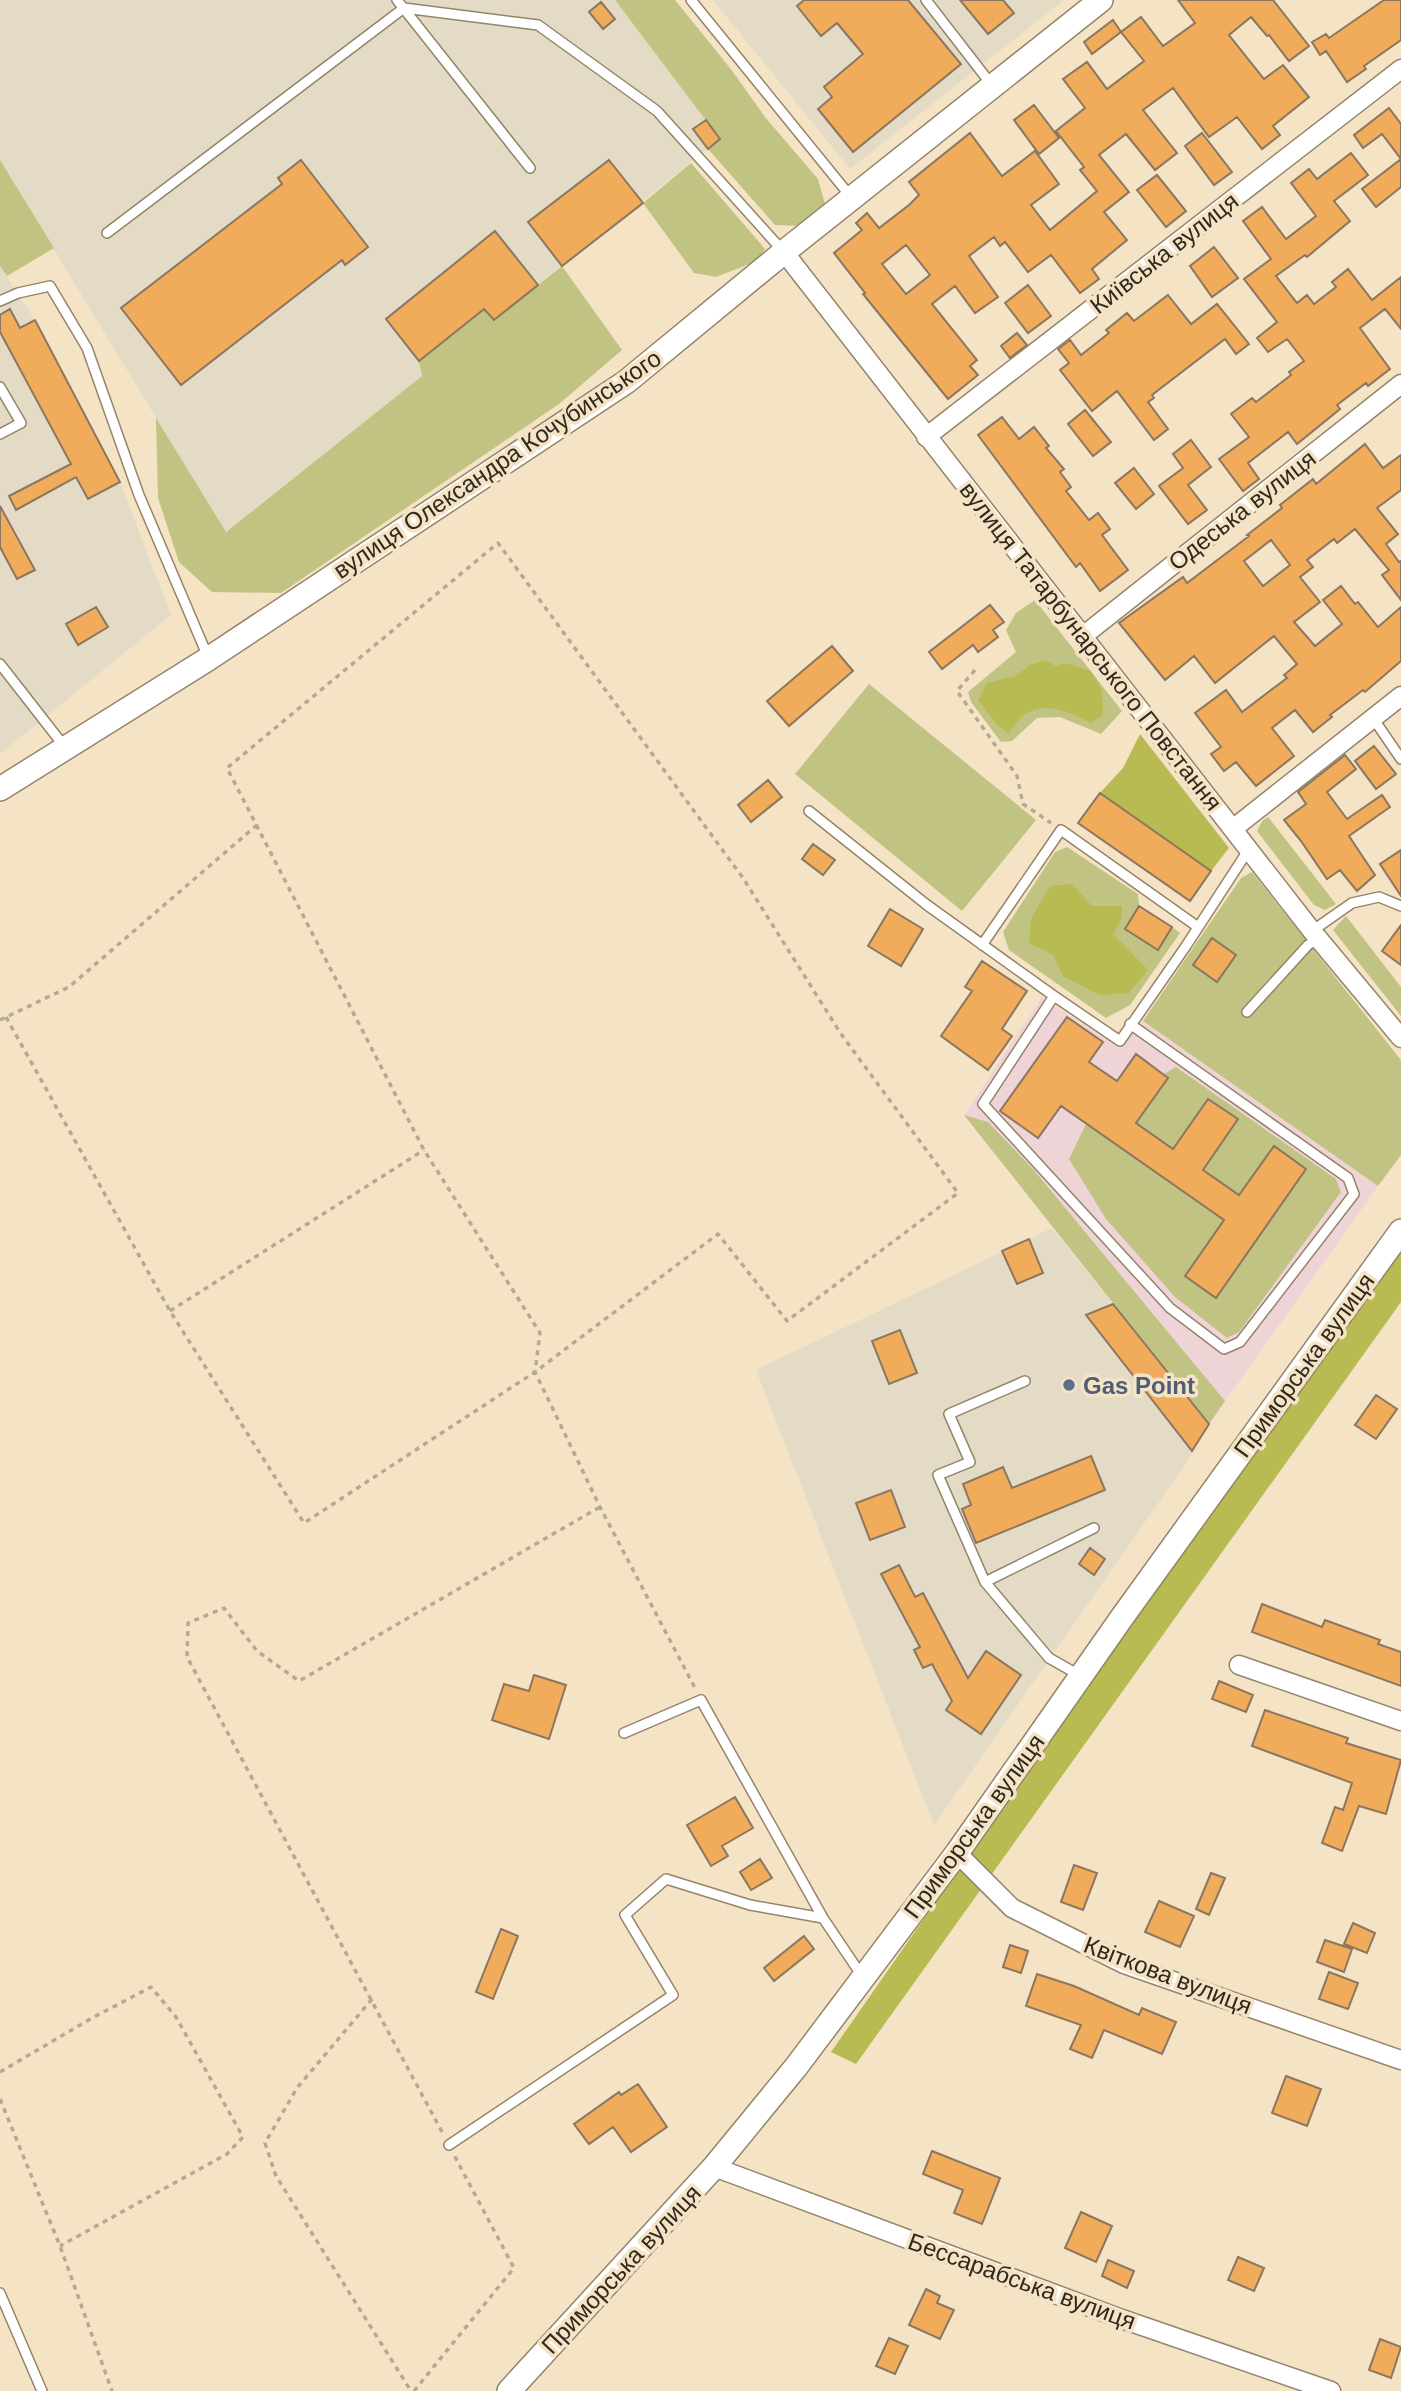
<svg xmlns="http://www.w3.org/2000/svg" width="1401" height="2391" viewBox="0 0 1401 2391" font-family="Arial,sans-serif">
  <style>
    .industrial { fill: #e3dbc6 }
    .education { fill: #efd4d7 }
    .green { fill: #c1c382 }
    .forest { fill: #b8ba52 }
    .building { fill: #f0ab5b; stroke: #8b765f; stroke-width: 2; fill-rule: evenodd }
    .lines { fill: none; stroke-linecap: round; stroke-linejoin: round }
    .service-casing { stroke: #948469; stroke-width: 12 }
    .minor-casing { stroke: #948469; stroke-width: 21 }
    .tertiary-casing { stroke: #948469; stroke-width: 26 }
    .path { stroke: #b7a891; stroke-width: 3.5; stroke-dasharray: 5 5; stroke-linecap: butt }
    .service { stroke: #fff; stroke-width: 9 }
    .minor { stroke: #fff; stroke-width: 18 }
    .tertiary { stroke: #fff; stroke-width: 23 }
    .service-dot { fill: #5c6f8a; stroke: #f5e3c6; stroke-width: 2.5 }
    .labels { text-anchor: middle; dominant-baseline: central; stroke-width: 7; stroke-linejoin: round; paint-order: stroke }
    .street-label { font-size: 24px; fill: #30291e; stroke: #f5e3c6 }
    .service-label { font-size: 24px; font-weight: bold; fill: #4e5e75; stroke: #f5e3c6; text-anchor: start }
  </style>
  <rect width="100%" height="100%" fill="#f5e3c6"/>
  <path class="industrial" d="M0,0H615L720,139L494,320L484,309L420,361L422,376L225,532L0,160Z
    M713,0H1064L850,169Z
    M0,266L35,320L120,482L171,615L0,754Z
    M1052,1228L1209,1424L1184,1466L934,1825L756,1370Z"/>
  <path class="education" d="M1042,997L1121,1050L1143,1021L1378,1186L1209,1424L964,1115Z"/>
  <path class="green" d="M615,0H675L730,68L765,117L818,179L825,204L800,226L775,225L708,149L720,139Z
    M0,160L54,248L7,276L0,266Z
    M691,163L765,249L757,261L716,277L694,273L643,203Z
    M562,266L622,350L559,404L281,593L212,592L179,562L158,498L156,418L226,532L422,376L419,361L484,309L494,320Z
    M1035,600L1122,711L1101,734L1060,717L1037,718L1012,741L1001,742L971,702L968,692L1016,652L1006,630L1016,613Z
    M869,684L1036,820L962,911L795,774Z
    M1268,817L1336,904L1325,910L1314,905L1257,831L1262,821Z
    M1067,847L1138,894L1139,906L1125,929L1158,950L1172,927L1180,933L1130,1005L1106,1018L1009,950L1003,932L1055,852Z
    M1252,872L1401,1060V1155L1378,1186L1143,1021L1241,878Z
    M1346,916L1401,987V1016L1333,930Z
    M1176,1067L1336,1179L1341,1192L1239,1332L1227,1338L1175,1297L1106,1219L1069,1159L1086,1124L1224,1220L1185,1275L1216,1298L1306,1169L1274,1146L1239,1195L1203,1170L1238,1120L1209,1099L1173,1149L1136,1123L1168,1078L1164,1074Z
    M964,1115L988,1122L1033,1169L1225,1401L1209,1424Z"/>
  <path class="forest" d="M1045,660L1056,666L1065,663L1091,671L1102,691L1103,715L1091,723C1071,713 1044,699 1023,716C1017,721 1013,727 1008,733C995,726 988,711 978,700L987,683L1016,676L1030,665Z
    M1140,734L1229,848L1211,871L1100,793L1123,768Z
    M1072,884L1092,906H1122L1121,920L1113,934L1148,970L1129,993L1100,995L1063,976L1053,955L1029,943L1031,919L1050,886Z
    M1401,1235V1302L856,2064L831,2052Z"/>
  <path class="building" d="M804,0H908L961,64L853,152L818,109L832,97L824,87L863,54L837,23L821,36L797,6Z
    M960,0H1003L1014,13L988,34Z
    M1178,0H1273L1309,46L1289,61L1269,35L1267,36L1251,17L1229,35L1264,79L1283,65L1309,97L1273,126L1280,135L1262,149L1237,117L1209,137L1173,88L1143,110L1177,153L1155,170L1126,134L1099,155L1129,192L1104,212L1127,240L1092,269L1099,279L1080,293L1051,255L1028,272L1005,242L1000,246L994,237L969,256L998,297L975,313L955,286L932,304L977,360L970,366L978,375L948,399L863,294L865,293L834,253L862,230L856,223L867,213L879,228L909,205L919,195L909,182L970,133L1002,176L1035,151L1059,184L1031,205L1050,230L1097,191L1080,170L1084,167L1056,131L1085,108L1063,79L1087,62L1107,89L1144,61L1121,32L1141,17L1163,46L1195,23ZM906,245L930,275L906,294L882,264Z
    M1384,0H1401V40L1364,66L1366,69L1347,82L1326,51L1320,55L1312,42L1326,34L1329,38Z
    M601,2L615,19L603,29L589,12Z
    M1113,20L1121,32L1092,54L1084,42Z
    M1034,105L1059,138L1039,154L1014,120Z
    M1389,108L1401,124V159L1382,134L1363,148L1354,135Z
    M706,120L720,139L708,149L693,129Z
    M1202,133L1232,172L1214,185L1185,146Z
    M1351,153L1368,175L1334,201L1350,221L1307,257L1305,255L1276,276L1297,303L1307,295L1314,304L1336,287L1332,282L1348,269L1372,300L1401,277V329L1385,309L1360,328L1390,369L1368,386L1366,383L1337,405L1340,409L1297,444L1288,432L1248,463L1259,479L1243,491L1219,459L1249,437L1231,414L1252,398L1256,402L1291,375L1289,372L1304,361L1287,339L1268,352L1257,338L1277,322L1244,279L1271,259L1243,221L1262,207L1286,239L1316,216L1291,183L1309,169L1317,179Z
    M1401,159V187L1376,207L1362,189Z
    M301,160L368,247L345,265L342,260L181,385L121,308L282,184L278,178Z
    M609,160L643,203L562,266L528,222Z
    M1157,175L1186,211L1166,227L1137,190Z
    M495,231L538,285L494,320L484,309L419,361L386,319Z
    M1214,247L1238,278L1212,297L1190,266Z
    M1028,285L1051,316L1028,333L1005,303Z
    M1168,295L1191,324L1217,304L1249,344L1236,354L1225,339L1152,395L1154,398L1148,402L1168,429L1154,440L1117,391L1092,411L1060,370L1069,363L1058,349L1070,340L1081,355L1109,333L1106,330L1127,313L1134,321Z
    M10,309L20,328L35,320L120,482L88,499L76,477L16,510L9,496L71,464L0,332V315Z
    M1017,333L1027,345L1010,358L1001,346Z
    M1085,410L1111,442L1093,456L1068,424Z
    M1002,417L1019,439L1034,427L1049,446L1046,448L1064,469L1060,472L1071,487L1066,491L1089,520L1098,513L1110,529L1102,535L1128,570L1100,591L1080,563L1076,567L978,435Z
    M1191,440L1211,467L1188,485L1207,510L1188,524L1159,486L1183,468L1173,454Z
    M1365,444L1383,468L1401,455V490L1377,508L1398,534L1386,544L1399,562L1401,561V600L1382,575L1389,570L1355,529L1337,543L1334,539L1307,560L1313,567L1300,577L1320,602L1294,622L1315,646L1342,624L1323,600L1341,586L1355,604L1358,602L1378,627L1401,607V661L1365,692L1363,690L1330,715L1332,717L1313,732L1295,710L1272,728L1294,756L1256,786L1236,762L1224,771L1211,754L1221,747L1195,713L1226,690L1242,712L1287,678L1284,675L1297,664L1274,636L1215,683L1194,656L1165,680L1119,623L1183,577L1187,583L1249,536L1247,535L1282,508L1280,505L1313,479L1316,484ZM1271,540L1290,565L1263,586L1244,561Z
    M1134,468L1154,494L1136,509L1115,483Z
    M0,506L35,570L17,579L0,547Z
    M990,605L1004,622L993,630L998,637L978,652L973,645L942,669L929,652Z
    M96,607L108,627L78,645L66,624Z
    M832,646L853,671L789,726L767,701Z
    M1374,746L1396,774L1376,789L1355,761Z
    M1345,755L1356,769L1327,792L1347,819L1382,795L1390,807L1349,836L1375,875L1357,891L1340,870L1327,879L1301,841L1284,820L1306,804L1298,792Z
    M768,780L782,797L751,822L738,805Z
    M1100,793L1211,871L1190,901L1078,823Z
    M813,844L835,860L823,875L802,859Z
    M1401,850V896L1380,864Z
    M1139,906L1172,927L1158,950L1125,929Z
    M890,909L923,929L901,966L868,946Z
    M1401,925V965L1382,951Z
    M1212,938L1236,955L1217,982L1193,965Z
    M982,961L1027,991L1002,1029L1012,1036L988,1070L941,1036L972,991L965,987Z
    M1067,1017L1103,1042L1089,1062L1117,1081L1136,1054L1168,1078L1136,1123L1173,1149L1208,1099L1238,1119L1203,1170L1239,1195L1274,1146L1306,1169L1216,1298L1185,1276L1224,1220L1061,1106L1038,1138L1000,1111Z
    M1029,1239L1043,1273L1017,1284L1002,1251Z
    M1113,1304L1209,1424L1192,1451L1086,1315Z
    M900,1330L917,1373L889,1384L872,1341Z
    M1376,1395L1397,1409L1376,1439L1355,1425Z
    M1091,1456L1105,1490L976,1543L962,1509L971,1505L963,1484L1003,1467L1012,1488Z
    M891,1490L905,1527L870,1540L856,1503Z
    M1090,1548L1105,1559L1094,1575L1079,1564Z
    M899,1565L915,1597L923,1593L968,1678L986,1651L1021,1675L981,1734L946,1710L952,1701L932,1664L923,1668L914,1650L920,1647L881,1574Z
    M1262,1604L1322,1627L1325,1620L1380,1640L1378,1644L1401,1652V1686L1252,1632Z
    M534,1675L566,1685L549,1739L492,1720L504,1684L529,1691Z
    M1219,1681L1253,1695L1246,1712L1212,1699Z
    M1265,1710L1348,1738L1346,1743L1401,1760L1386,1814L1359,1806L1342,1851L1322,1843L1335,1807L1343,1810L1352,1783L1252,1746Z
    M735,1797L753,1828L722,1846L728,1856L711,1866L687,1825Z
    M760,1859L772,1878L751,1890L740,1872Z
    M1074,1865L1097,1873L1083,1910L1061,1902Z
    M1211,1873L1225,1878L1209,1915L1196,1909Z
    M1159,1901L1194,1916L1180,1947L1145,1932Z
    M1353,1923L1375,1933L1367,1953L1344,1944Z
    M501,1929L518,1936L493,1999L476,1992Z
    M804,1936L814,1949L774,1981L764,1968Z
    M1325,1940L1352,1949L1344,1972L1317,1962Z
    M1010,1945L1028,1951L1021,1973L1003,1967Z
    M1329,1972L1358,1983L1348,2009L1319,1999Z
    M1037,1974L1074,1986L1139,2015L1142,2008L1176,2022L1162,2054L1104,2030L1092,2058L1070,2049L1081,2025L1026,2006Z
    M1286,2076L1321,2089L1307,2126L1272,2113Z
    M638,2084L667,2127L631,2152L613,2127L589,2144L574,2124L619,2092L621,2095Z
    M932,2151L1000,2178L982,2224L954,2213L963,2190L923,2174Z
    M1081,2212L1112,2226L1096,2262L1065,2248Z
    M1238,2257L1264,2268L1254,2291L1228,2280Z
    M1108,2260L1134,2271L1127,2288L1102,2276Z
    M926,2289L940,2296L937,2303L954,2310L940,2339L909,2325Z
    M889,2338L908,2346L895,2374L876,2366Z
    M1380,2339L1401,2347L1391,2378L1369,2370Z"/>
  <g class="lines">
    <g class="service-casing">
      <path id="service" d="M397,0L530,168
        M691,0L851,197
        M926,0L991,84
        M107,233L404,8L538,25L657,111L783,251
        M0,301L18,293L50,286L87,348L139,495L208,657
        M0,387L21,423L0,434
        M0,664L64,746
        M1373,718L1401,759
        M809,811L927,905L1054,996L1120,1041L1186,946L1249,849
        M1312,931L1352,903L1379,897L1401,906
        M982,945L1061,830L1198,927
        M1054,996L983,1104L1170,1308L1224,1349L1240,1342L1354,1194L1348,1178L1130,1024
        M1247,1012L1308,945L1318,939
        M985,1582L938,1475L970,1462L949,1414L1025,1381
        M1079,1675L1049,1658L985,1582L1094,1528
        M624,1733L701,1700L823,1918L862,1976
        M449,2145L673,1995L625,1915L666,1879L750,1905L823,1918
        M0,2293L42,2391"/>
    </g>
    <g class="minor-casing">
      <path id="minor" d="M784,252L1312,931L1401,1038
        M926,437L1401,69
        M1083,636L1401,384
        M1234,828L1401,696
        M1239,1665L1401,1721
        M957,1853L1012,1908L1124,1964L1401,2060
        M714,2167L1122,2319L1331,2391"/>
    </g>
    <g class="tertiary-casing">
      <path id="tertiary" d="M0,789L208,659L626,382L784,252L1101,0
        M509,2391L714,2167L796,2067L957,1853L1123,1616L1401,1231"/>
    </g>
    <path class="path" d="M975,670L957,691L1017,776L1023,804L1051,823
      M6,1017L170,1311L304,1523L535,1372L718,1234L787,1321L958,1193L841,1034L743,878L498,543L227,768L424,1150L540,1333L535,1372L600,1507L695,1688
      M0,1020L69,987L257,825
      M170,1311L424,1150
      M372,1999L297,2088L265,2143L276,2176L411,2391
      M0,2072L92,2018L151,1987L176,2017L243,2137L227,2154L60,2246
      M0,2099L60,2246L112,2391
      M442,2132L187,1657L188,1623L224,1608L257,1651L299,1681L600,1507
      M414,2391L514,2268L454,2155"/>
    <use href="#service" class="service"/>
    <use href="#minor" class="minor"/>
    <use href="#tertiary" class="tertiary"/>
  </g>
  <circle class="service-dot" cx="1069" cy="1385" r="7"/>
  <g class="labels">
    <g class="street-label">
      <text transform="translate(1164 253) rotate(-38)">Київська вулиця</text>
      <text transform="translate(497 464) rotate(-34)">вулиця Олександра Кочубинського</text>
      <text transform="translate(1242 510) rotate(-38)">Одеська вулиця</text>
      <text transform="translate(1091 646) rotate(52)">вулиця Татарбунарського Повстання</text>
      <text transform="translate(1304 1365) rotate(-54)">Приморська вулиця</text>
      <text transform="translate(974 1826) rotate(-54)">Приморська вулиця</text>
      <text transform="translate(1168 1975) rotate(21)">Квіткова вулиця</text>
      <text transform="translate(621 2269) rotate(-47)">Приморська вулиця</text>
      <text transform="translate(1022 2281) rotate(20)">Бессарабська вулиця</text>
    </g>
    <g class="service-label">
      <text x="1083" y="1385">Gas Point</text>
    </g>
  </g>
</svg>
